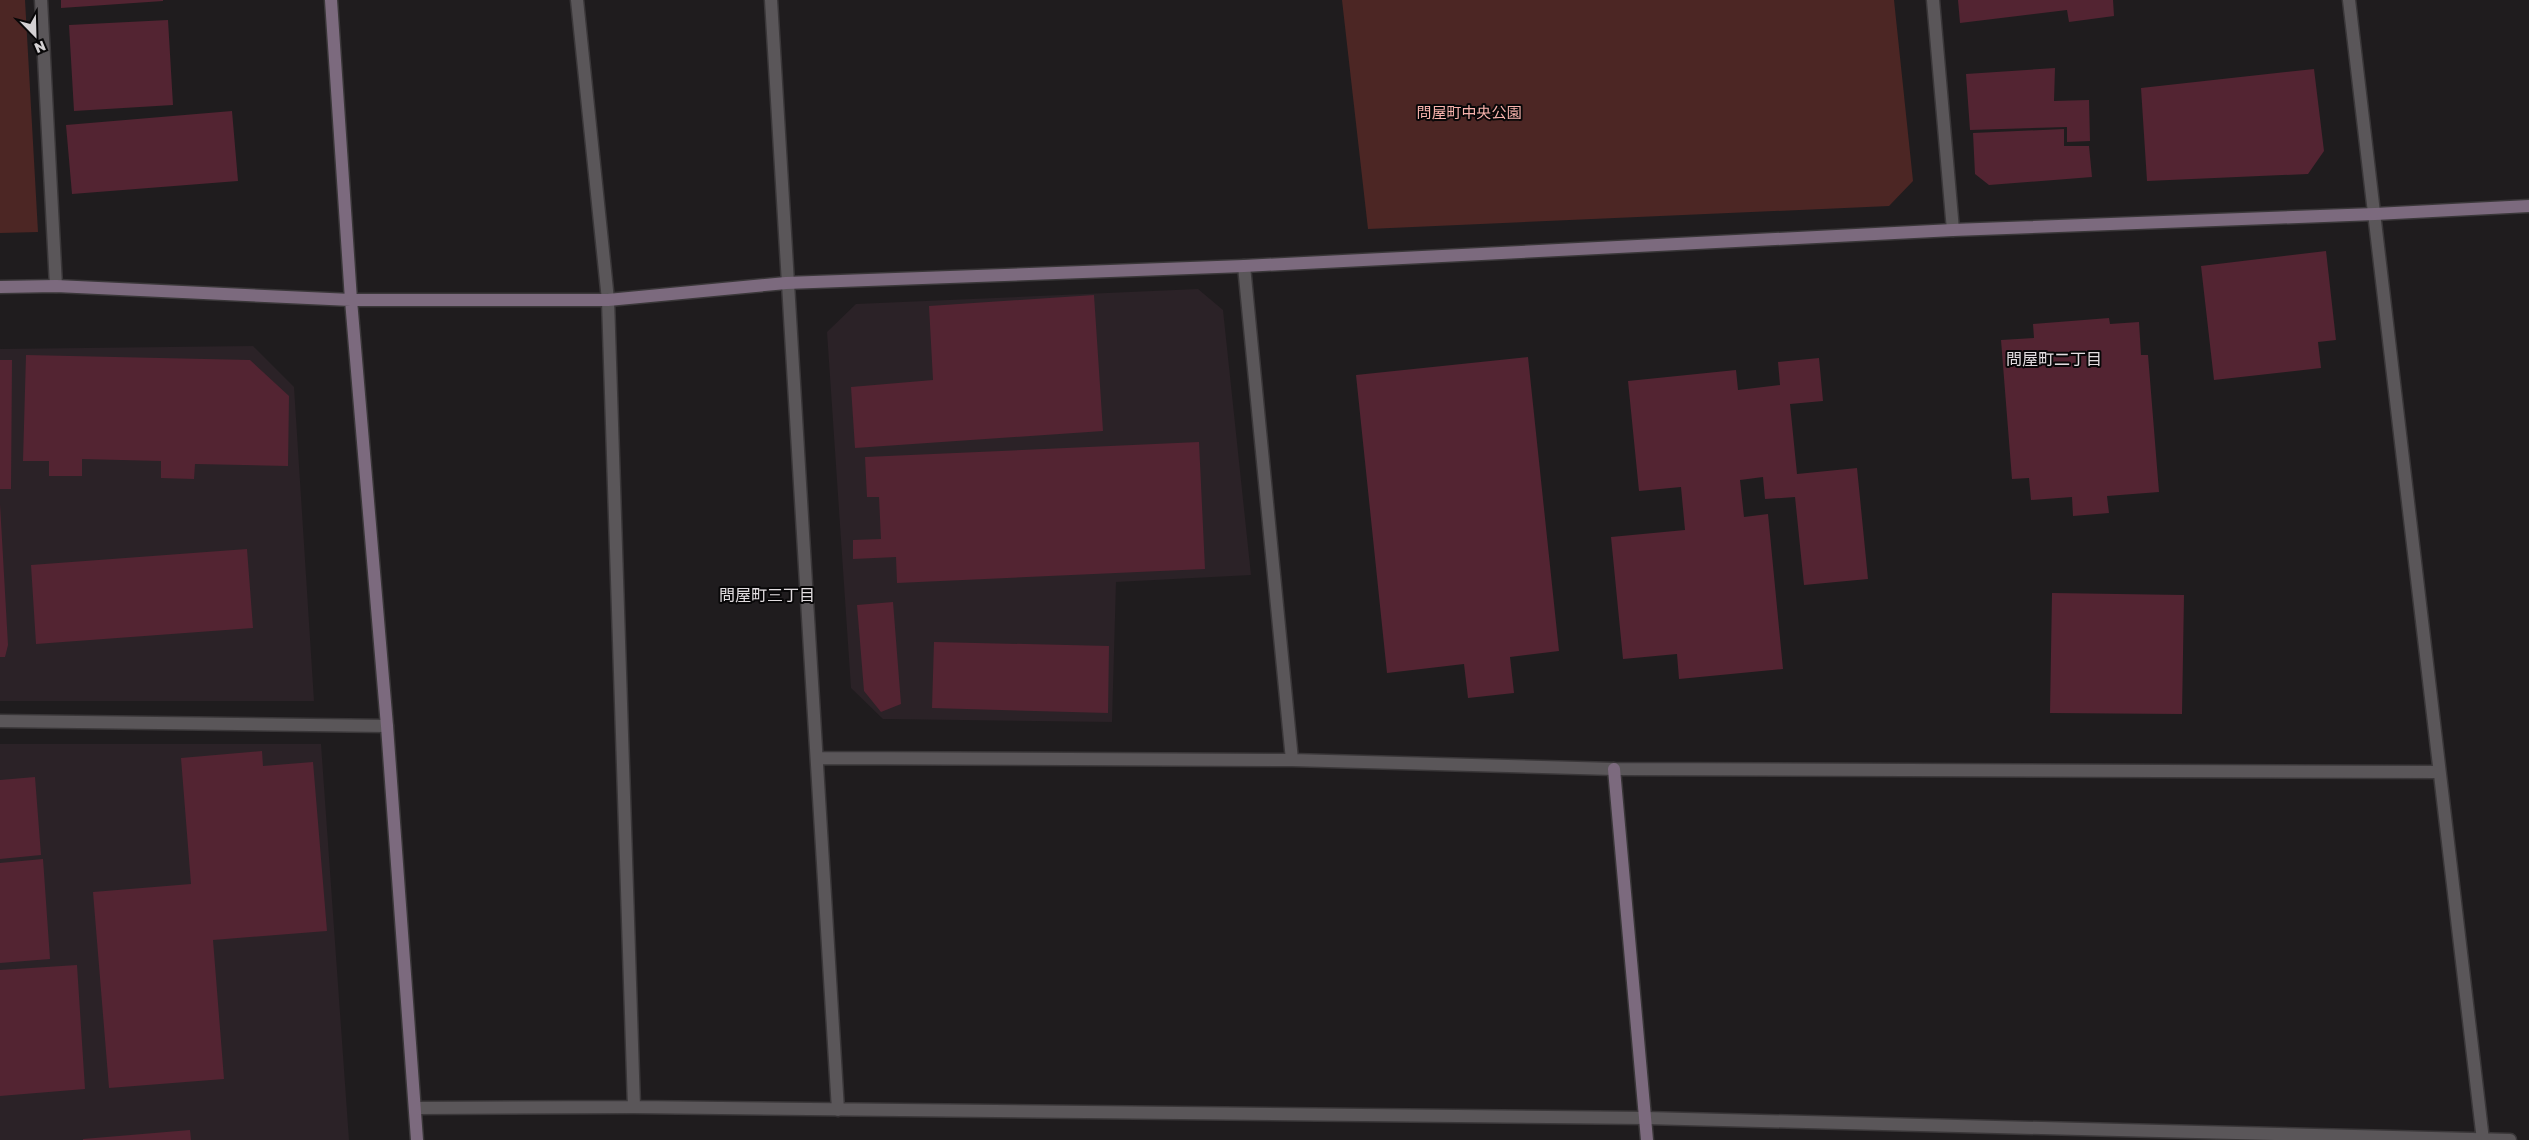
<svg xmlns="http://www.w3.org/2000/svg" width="2529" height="1140" viewBox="0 0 2529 1140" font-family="'Golos Text','Noto Sans JP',sans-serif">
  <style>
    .built { fill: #2b2227 }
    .green { fill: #4c2624 }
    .building { fill: #532432 }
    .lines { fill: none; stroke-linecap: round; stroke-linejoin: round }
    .street-casing { stroke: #3a3739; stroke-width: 15 }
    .secondary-casing { stroke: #3a3739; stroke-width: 15 }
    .street { stroke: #5a5659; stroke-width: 12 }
    .secondary { stroke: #7c6a7e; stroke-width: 12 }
    .labels { text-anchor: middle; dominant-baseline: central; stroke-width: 4; stroke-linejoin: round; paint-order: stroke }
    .park-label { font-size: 15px; fill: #f8b3ad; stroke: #080708 }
    .neighbourhood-label { font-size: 16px; fill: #e2dde0; stroke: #080708 }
  </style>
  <rect width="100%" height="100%" fill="#1f1c1e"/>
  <path class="built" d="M1198,289L1223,310L1251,575L1116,582L1112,722L883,719L851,688L827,332L856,304Z
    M253,346L294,387L314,701H0V349Z
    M0,744H321L349,1140H0Z"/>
  <path class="green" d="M0,0H25L38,232L0,233Z
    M1342,0H1894L1913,181L1889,206L1368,229Z"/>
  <path class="building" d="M61,0H163V1L61,8Z
    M1958,0H2113L2114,16L2069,22L2067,10L1960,23Z
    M168,20L173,105L74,111L69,25Z
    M2055,68L2054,101L2089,100L2090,141L2067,142V127L1970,130L1966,74Z
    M2314,69L2324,151L2308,174L2147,181L2141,88Z
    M232,111L238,181L72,194L66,125Z
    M2064,129V146H2089L2092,177L1989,185L1975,174L1973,133Z
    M2326,251L2336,340L2318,342L2321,368L2214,380L2201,266Z
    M1094,295L1103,431L855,448L851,387L933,380L929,306Z
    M2109,318L2110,324L2139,322L2141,355H2148L2159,492L2107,496L2109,513L2073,516L2072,497L2031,500L2029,478L2012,479L2001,340L2034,338L2033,324Z
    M26,355L250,360L289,396L288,466L195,464L194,479L161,478V461L82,459V476H49V461H23Z
    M1528,357L1559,651L1510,657L1514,693L1468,698L1464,664L1387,673L1356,375Z
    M1819,358L1823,401L1790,404L1797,474L1857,468L1868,579L1804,585L1795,497L1765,499L1763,477L1740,480L1744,517L1768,514L1783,669L1679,679L1677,654L1623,659L1611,537L1685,530L1681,487L1639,491L1628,381L1736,370L1738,390L1780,385L1778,362Z
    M0,360H12L11,489H0Z
    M1199,442L1205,569L897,583L896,557L853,559V540L881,539L879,497H867L865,457Z
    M0,504L8,645L5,657H0Z
    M247,549L253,628L36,644L31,565Z
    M2052,593L2184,595L2182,714L2050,713Z
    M893,602L901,704L881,712L864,691L857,605Z
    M934,642L1109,646L1108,713L932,708Z
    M262,751L263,766L313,762L327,931L213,940L224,1079L109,1088L93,892L191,884L181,758Z
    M35,777L41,855L0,859V780Z
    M43,859L50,959L0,963V863Z
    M77,965L85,1089L0,1096V970Z
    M190,1130L191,1140H83V1139Z"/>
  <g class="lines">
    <g class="street-casing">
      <path id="street" d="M41,0L56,286
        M577,0L608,300L634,1107
        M771,0C790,370 818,740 838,1110
        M1933,0L1953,230
        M2349,0L2483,1140
        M1244,266L1292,760
        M0,721L387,726
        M819,758L1292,760L1614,769L2439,772
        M416,1108L634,1107L1646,1118L2510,1140"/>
    </g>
    <g class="secondary-casing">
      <path id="secondary" d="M331,0L351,300L387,726L417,1140
        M0,287L56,286L351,300H608L786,283L1244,266L1953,230L2375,214L2529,206
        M1614,769L1647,1140"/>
    </g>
    <use href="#street" class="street"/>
    <use href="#secondary" class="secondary"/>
  </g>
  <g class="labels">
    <g class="park-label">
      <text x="1469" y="112">問屋町中央公園</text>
    </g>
    <g class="neighbourhood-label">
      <text x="2054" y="359">問屋町二丁目</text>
      <text x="767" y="595">問屋町三丁目</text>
    </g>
  </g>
  <g transform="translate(35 35) rotate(157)" stroke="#080708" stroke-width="4" paint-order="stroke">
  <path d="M0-4L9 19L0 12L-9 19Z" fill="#d4d1d3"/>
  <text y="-8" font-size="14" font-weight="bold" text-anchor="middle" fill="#d4d1d3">N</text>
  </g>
</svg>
